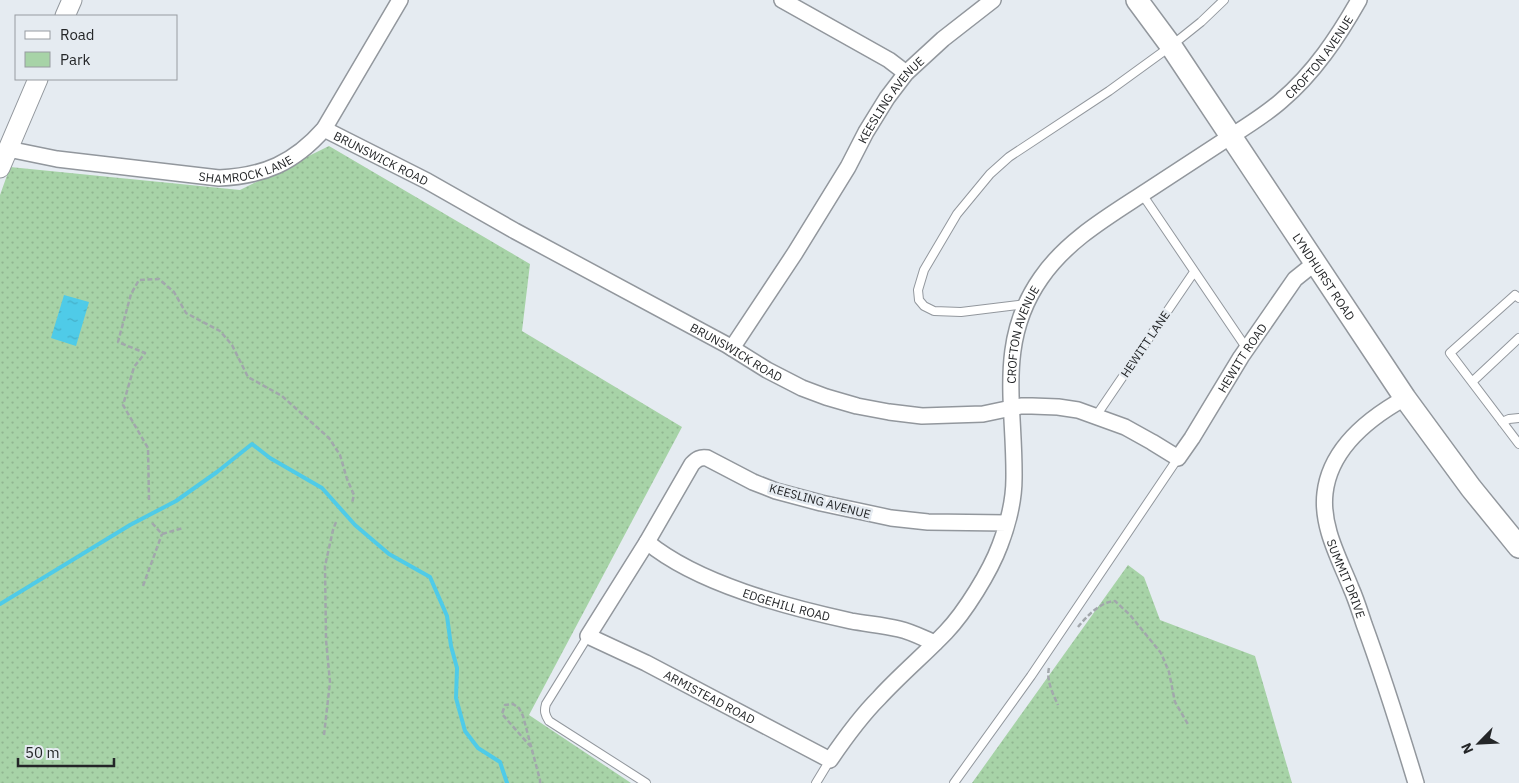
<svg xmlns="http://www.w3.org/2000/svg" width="1519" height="783" viewBox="0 0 1519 783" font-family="'IBM Plex Sans',sans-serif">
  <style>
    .green { fill: url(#green-dots) }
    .water { fill: url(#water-ripples) }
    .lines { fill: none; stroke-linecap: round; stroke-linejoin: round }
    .stream { stroke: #4fcbe8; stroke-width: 4 }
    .service-casing { stroke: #92979d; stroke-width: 10 }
    .minor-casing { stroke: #92979d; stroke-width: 18 }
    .tertiary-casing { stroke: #92979d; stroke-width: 21 }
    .secondary-casing { stroke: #92979d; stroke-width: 24 }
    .path { stroke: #a2a7ac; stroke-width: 2.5; stroke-dasharray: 5 2.5; stroke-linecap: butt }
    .service { stroke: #fff; stroke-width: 8 }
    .minor { stroke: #fff; stroke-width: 15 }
    .tertiary { stroke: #fff; stroke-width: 19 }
    .secondary { stroke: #fff; stroke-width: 21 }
    .labels { text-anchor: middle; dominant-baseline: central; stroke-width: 5; stroke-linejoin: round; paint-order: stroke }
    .street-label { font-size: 12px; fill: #242628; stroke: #e5ebf1 }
  </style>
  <defs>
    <pattern id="green-dots" width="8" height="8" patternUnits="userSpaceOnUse" patternTransform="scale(1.25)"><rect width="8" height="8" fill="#a7d3a7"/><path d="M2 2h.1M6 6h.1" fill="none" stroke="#90b590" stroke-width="1.8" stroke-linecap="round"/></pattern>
    <pattern id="water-ripples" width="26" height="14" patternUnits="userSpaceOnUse" patternTransform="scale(1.25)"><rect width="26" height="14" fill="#4fcbe8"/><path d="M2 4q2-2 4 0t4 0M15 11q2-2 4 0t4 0" fill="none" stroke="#45aec7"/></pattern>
  </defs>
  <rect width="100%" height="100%" fill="#e5ebf1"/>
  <path class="green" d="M329,146L530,264L522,331L682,427L529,715L631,783H0V195L10,167L240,190Z
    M1128,565L1144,577L1160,620L1255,656L1292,783H972Z"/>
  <path class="water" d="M64,295L89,302L76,346L51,338Z"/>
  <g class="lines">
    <path class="stream" d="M0,604L130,525L176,501L217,472L252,444L270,458L322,488L355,525L389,554L430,577L447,616L451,646L457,668L456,698L465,731L478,748L500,762L507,783"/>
    <g class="service-casing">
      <path id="service" d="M1142,194L1247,349
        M1519,298L1515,295L1450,353L1519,444
        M1026,304L961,312L934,311L924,306L919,300L918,290L924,270L957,214L990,174L1009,157L1109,91L1171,46L1201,22L1224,0
        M1472,382L1519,338
        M1096,416L1194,272
        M1502,422L1509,419L1519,418
        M588,636L546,704C544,711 545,715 549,721L646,783
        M816,783L830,760
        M954,783L1031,676L1178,458"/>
    </g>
    <g class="minor-casing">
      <g id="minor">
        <path d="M782,0L889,60L906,73"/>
        <path id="s1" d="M324,129L427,181L515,231L727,345L767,370L802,388L826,397L857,406L889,412L922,416L983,414L1021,406H1032L1058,407L1078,410L1125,427L1152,442L1178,458L1192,438L1241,357L1295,279L1315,263"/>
        <path id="s2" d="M8,149L57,159L219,178C264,176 294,163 324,129L400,0"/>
        <path id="s3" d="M732,348L795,253L848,167L866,132L887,98L906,73L943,39L993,0"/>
        <path id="s4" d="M1405,398C1369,418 1330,449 1325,493C1321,526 1339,558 1351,588C1356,599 1360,612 1364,624C1383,676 1400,730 1416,783"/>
        <path id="s5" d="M1007,523L928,522L891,518L821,503L776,491L753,482L707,458C700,457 697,459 692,464L647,542L588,636L646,663L830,760C845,738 860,717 879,698C900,675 924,655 946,632C965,612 990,572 1000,545C1008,524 1014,501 1014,478C1015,406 996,342 1041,278C1067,240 1109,216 1147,191C1173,174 1199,157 1225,140C1244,128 1264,116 1281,101C1314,73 1338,37 1359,0"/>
        <path id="s6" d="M647,542C698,584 787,607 851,621C867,624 883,625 899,629C912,632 923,638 935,643"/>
      </g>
    </g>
    <g class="tertiary-casing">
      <path id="tertiary" d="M65,16L72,0
        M0,168L38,79"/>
    </g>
    <g class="secondary-casing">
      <g id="secondary">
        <path id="s7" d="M1137,0L1171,46L1405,398L1471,488L1519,547"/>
      </g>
    </g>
    <path class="path" d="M149,500L148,448L123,405L134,367L145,353L118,342L131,294L139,280L159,279L174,292L186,313L220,331L232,345L248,377L282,396L329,438L340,455L347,479L354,495L352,503
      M152,523L162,534L183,528
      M143,586L162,534
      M1078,627C1087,616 1100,602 1115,601L1130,615L1161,653L1169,672L1175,702L1189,726
      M1049,668C1046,680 1053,694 1058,705
      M324,735L330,682L326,640L325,566L333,530L336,522
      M531,747L502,714L505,705L513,704L519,708L523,716L540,780V783"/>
    <use href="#service" class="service"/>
    <use href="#minor" class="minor"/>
    <use href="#tertiary" class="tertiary"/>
    <use href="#secondary" class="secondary"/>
  </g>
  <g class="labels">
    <g class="street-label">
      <text stroke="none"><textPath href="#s5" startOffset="1710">CROFTON AVENUE</textPath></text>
      <text stroke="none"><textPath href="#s3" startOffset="295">KEESLING AVENUE</textPath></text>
      <text stroke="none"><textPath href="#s1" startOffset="64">BRUNSWICK ROAD</textPath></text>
      <text stroke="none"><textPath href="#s2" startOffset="241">SHAMROCK LANE</textPath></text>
      <text stroke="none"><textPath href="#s7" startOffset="334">LYNDHURST ROAD</textPath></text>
      <text stroke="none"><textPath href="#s5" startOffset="1291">CROFTON AVENUE</textPath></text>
      <text transform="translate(1145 344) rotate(-56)">HEWITT LANE</text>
      <text stroke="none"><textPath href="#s1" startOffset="469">BRUNSWICK ROAD</textPath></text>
      <text stroke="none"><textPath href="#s1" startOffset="1055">HEWITT ROAD</textPath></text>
      <text transform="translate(820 501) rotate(15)">KEESLING AVENUE</text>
      <text stroke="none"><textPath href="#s4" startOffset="218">SUMMIT DRIVE</textPath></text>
      <text stroke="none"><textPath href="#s6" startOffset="154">EDGEHILL ROAD</textPath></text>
      <text stroke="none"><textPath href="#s5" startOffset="665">ARMISTEAD ROAD</textPath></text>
    </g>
  </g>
  <rect x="15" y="15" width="162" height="65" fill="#e5ebf1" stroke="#989ca1"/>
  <rect x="25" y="31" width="25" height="8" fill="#ffffff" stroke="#989ca1"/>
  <text x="60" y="40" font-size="15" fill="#242628">Road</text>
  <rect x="25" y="52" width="25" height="15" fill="#a7d3a7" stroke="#989ca1"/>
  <text x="60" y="65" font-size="15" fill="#242628">Park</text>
  <g transform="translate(1479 743) rotate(246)" stroke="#e5ebf1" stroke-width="4" paint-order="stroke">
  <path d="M0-4L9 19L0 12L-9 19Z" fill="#242628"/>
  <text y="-8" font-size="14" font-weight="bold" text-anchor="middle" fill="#242628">N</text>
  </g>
  <path d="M18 758v8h96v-8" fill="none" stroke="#242628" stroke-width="2.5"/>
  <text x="25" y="758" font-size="15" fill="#242628" stroke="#e5ebf1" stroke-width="4" paint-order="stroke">50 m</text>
</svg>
